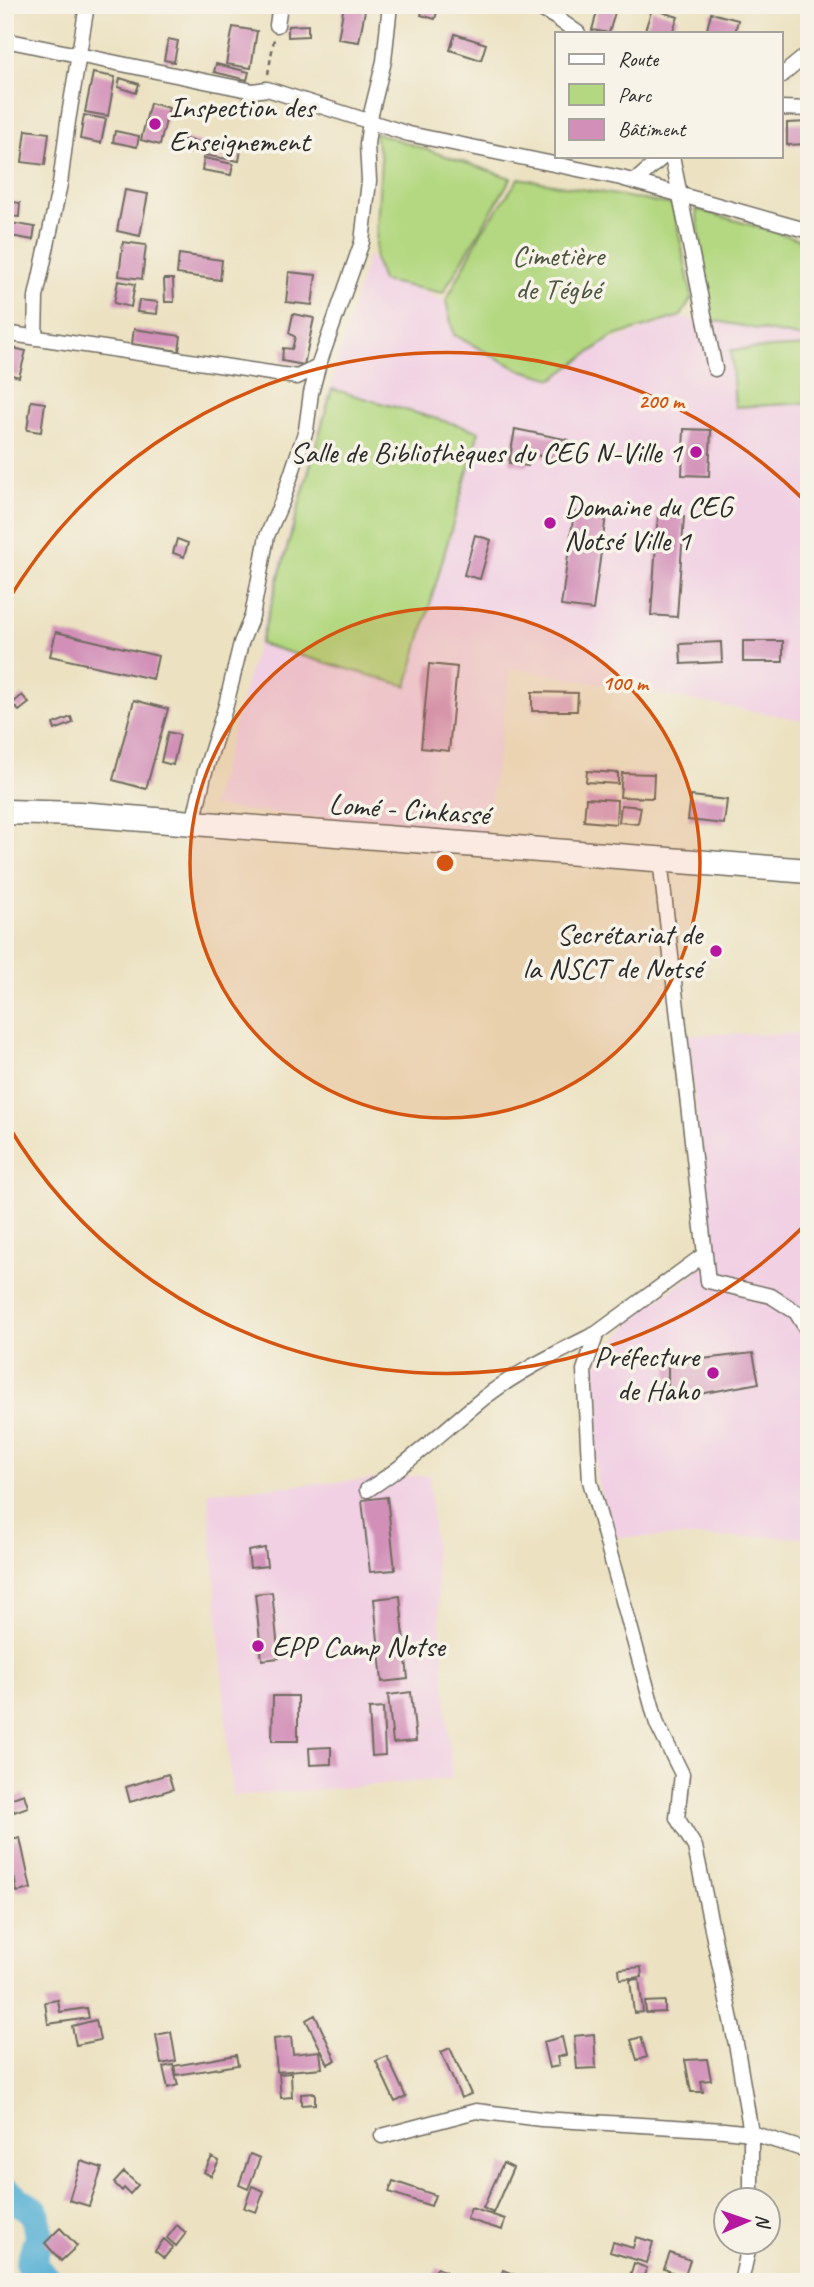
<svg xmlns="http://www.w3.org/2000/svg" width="814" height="2287" viewBox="0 0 814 2287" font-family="Caveat,sans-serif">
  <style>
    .built { fill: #f1d0e3 }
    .green { fill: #b4d881; stroke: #708256; stroke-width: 2 }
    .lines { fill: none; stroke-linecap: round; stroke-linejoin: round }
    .river { stroke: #57b0d4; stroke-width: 30 }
    .building { fill: #d28fb8 }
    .street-casing { stroke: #6f6b60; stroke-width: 17 }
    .highway-casing { stroke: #6f6b60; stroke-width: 27 }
    .path { stroke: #6f6b60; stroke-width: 2.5; stroke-dasharray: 5 5; stroke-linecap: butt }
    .street { stroke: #fff; stroke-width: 14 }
    .highway { stroke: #fff; stroke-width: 24 }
    .ring { fill: none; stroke: #d5540f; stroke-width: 3.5 }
    .poi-dot { fill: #b5179e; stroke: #f7f3e8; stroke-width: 2.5 }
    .labels { text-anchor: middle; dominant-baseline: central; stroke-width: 7; stroke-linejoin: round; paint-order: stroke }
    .poi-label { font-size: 30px; fill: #2b2b2b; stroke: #f7f3e8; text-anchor: start }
    .park-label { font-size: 30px; fill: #4d5640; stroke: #f7f3e8 }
    .street-label { font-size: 30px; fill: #2b2b2b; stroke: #f7f3e8 }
    .centre { fill: #d5540f; stroke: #f7f3e8; stroke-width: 3.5 }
    .ring-label { font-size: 21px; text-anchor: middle; font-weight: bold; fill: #d5540f; stroke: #f7f3e8; stroke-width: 7; stroke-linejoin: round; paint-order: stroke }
  </style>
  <rect width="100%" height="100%" fill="#f7f3e8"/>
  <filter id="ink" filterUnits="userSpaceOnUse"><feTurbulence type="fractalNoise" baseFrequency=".0143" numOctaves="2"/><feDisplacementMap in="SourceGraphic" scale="14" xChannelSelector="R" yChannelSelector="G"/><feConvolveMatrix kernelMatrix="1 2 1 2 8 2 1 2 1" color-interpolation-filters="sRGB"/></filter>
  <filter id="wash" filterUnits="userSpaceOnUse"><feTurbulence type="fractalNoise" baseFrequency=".00686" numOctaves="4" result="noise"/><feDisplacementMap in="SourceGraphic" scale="28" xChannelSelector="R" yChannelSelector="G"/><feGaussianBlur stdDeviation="1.57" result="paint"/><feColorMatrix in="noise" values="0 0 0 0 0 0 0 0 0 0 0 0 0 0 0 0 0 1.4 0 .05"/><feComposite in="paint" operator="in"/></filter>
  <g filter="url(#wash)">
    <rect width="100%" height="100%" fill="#ece2c2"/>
    <path class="built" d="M368,255L409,286L446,301L454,335L553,379L602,344L676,318L711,320L809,340V721L511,668L485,835L211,807Z
      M687,1034H809V1537H612L596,1477L592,1369L638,1313L696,1273L710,1230Z
      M429,1475L452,1779L232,1796L208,1492Z"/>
    <path class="green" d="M374,132L511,178L443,293L382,281L375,260L381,159Z
      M519,178L673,205L692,297L681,316L612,337L553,379L518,369L454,335L446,301L481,233Z
      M696,209L809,242V339L711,320Z
      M809,346V403L735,407L731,350Z
      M332,389L479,431L407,686L260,644Z"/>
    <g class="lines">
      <path class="river" d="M5,2192L35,2212L39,2237L30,2265L49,2282"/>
    </g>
    <g id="blocks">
      <path class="building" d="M344,5H366L359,42L338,39Z
        M424,5H439L435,19L421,15Z
        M599,5H617L609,33L592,30Z
        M652,9L678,17L672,33H644Z
        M711,13L738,20L735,33H706Z
        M308,25V36L288,37V26Z
        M233,27L257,31L251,68L226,64Z
        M455,34L486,44L481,60L450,50Z
        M168,39L178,41L174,62L164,60Z
        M216,64L249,72L247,80L214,72Z
        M93,73L115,77L108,116L85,112Z
        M120,78L139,84L136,93L118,87Z
        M150,103L169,108L160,145L141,140Z
        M84,115L106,119L101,143L80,139Z
        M809,122V144L787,145V123Z
        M26,130L49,133L45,165L22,162Z
        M115,131L139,136L137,147L113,142Z
        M183,139L241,150L239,161L181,151Z
        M204,158L233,164L231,175L202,170Z
        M125,190L148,194L140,236L117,231Z
        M7,201L20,203L19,217L5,216Z
        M5,222L35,227L33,240L5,235Z
        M123,242L146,245L142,279L119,276Z
        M179,254L222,260L220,280L177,274Z
        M289,272L316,275L312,305L286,302Z
        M164,279H173L174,302H165Z
        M118,281L135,284L131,307L114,303Z
        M139,300L158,302L157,314L137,312Z
        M293,314L314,318L304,365L282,361L283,348L292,349L295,337L289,333Z
        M134,329L181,336L179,351L132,344Z
        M5,346L26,351L19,377L5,373Z
        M31,401L45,403L41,432L27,430Z
        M515,429L569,440L565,461L531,454L528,466L509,463Z
        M684,429L711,430L709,476L682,475Z
        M574,512L606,516L593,610L561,606Z
        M658,515L684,517L677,617L651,615Z
        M475,535L491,540L480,579L464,575Z
        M177,539L188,543L184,557L173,553Z
        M56,632L158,656L153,679L50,656Z
        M743,641H783V662H743Z
        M721,642L722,662L681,664L680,644Z
        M429,664L457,667L449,751L421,748Z
        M532,692L578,693L577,711H532Z
        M22,695L29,703L19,711L12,704Z
        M134,700L168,709L146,789L113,780Z
        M71,717L73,723L55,730L53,724Z
        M168,732L180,735L173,765L161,762Z
        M587,771L618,773V784L586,782Z
        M622,773L654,774L653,798L620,797Z
        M691,796L727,800L724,824L688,820Z
        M586,798L617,800L616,824L584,821Z
        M621,805L641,807L638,824L619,822Z
        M753,1353L759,1383L668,1400V1363Z
        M387,1497L395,1570L370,1572L362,1500Z
        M265,1548L267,1566L250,1568L248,1551Z
        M272,1592L279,1658L262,1660L255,1594Z
        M400,1596L408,1679L382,1682L374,1599Z
        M411,1692L416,1741L393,1743L388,1695Z
        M273,1696H298V1741H272Z
        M383,1708L385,1755L372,1756L369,1709Z
        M331,1747V1764L310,1765L309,1748Z
        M168,1774L173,1789L130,1802L126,1787Z
        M24,1794L28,1807L14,1812L9,1799Z
        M20,1838L31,1889L17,1892L7,1841Z
        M641,1967L642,1977L620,1979L619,1969Z
        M639,1979L643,2012L634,2013L630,1980Z
        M58,2000L60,2012L87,2008L89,2018L48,2024L45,2002Z
        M665,2001V2012L646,2013L645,2002Z
        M315,2015L336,2060L328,2064L306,2020Z
        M96,2020L100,2040L76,2045L72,2026Z
        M171,2032L176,2061L161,2064L156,2035Z
        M594,2034L596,2068L577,2069L574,2036Z
        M291,2037L293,2054L320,2051L322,2068L277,2072L274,2039Z
        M562,2037L566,2055L557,2057L559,2066L549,2068L543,2042Z
        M641,2037L647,2057L637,2060L631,2040Z
        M450,2048L471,2094L461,2098L441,2052Z
        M236,2055L238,2065L176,2075L174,2066Z
        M387,2056L406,2097L395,2102L376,2061Z
        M707,2059L711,2080L701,2081L703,2092H691L685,2060Z
        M173,2065L178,2085L168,2088L163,2067Z
        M291,2073L292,2097L281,2098L279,2074Z
        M315,2093V2104L301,2105V2094Z
        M250,2154L260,2158L248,2189L239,2185Z
        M212,2157L219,2161L211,2176L204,2172Z
        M81,2161L102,2168L89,2206L69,2200Z
        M503,2163L513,2168L493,2213L483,2208Z
        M124,2172L138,2185L130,2194L124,2188L122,2191L114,2183Z
        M393,2181L435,2195L431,2206L389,2192Z
        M252,2186L264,2191L256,2212L244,2208Z
        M471,2208L505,2219L502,2230L467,2219Z
        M177,2225L186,2233L176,2246L167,2238Z
        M60,2228L77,2246L61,2261L45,2243Z
        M636,2237L653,2242L647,2263L610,2252L613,2242L633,2248Z
        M164,2239L173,2247L164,2258L155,2251Z
        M670,2253L690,2260L684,2277L664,2269Z
        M634,2263L647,2268L641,2282H628Z
        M437,2268L445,2271L442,2282H432Z
        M503,2270L528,2280L527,2282H499Z"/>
    </g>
  </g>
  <g filter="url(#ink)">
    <use href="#blocks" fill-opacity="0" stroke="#6f6b60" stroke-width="2"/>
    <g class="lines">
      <g class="street-casing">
        <path id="street" d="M534,5L555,17L578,33
          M277,25L280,5
          M5,40L253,91L267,89L409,134L621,178L809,231
          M781,76L809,53
          M781,108L809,109
          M672,156L715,369
          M634,182L664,156
          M5,333L297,377L318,367
          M35,338L36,297L60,184L68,121L87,5
          M193,824L204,775L226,705L241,643L252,616L267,536L283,499L306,430L311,393L318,367L362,242L369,181L367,144L371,114L384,61L390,5
          M660,859L708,1281L771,1296L796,1312L809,1333
          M705,1254L597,1333L584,1370L590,1481L657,1724L682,1774L677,1818L695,1847L737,2049L751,2133V2200
          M367,1490C410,1463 446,1428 485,1397C519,1371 559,1352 597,1333
          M382,2136L476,2111L541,2119L724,2130L751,2133L809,2151
          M741,2282L750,2242"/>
      </g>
      <g class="highway-casing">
        <path id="highway" d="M5,812L79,814L809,871"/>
      </g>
      <path class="path" d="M268,74L274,39"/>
      <use href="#street" class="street"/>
      <use href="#highway" class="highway"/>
    </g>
  </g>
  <circle cx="445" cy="863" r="255" fill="#d5540f" fill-opacity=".12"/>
  <g class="ring">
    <circle cx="445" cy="863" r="255"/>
    <path d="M806 1224A510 510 0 0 1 6 1122M6 604A510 510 0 0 1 806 502"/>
  </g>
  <g class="poi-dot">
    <circle cx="155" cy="124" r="7"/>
    <circle cx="696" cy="452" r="7"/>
    <circle cx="550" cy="523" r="7"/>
    <circle cx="716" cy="951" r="7"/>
    <circle cx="713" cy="1373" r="7"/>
    <circle cx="258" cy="1646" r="7"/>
  </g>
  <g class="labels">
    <g class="poi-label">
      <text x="169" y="107">Inspection des<tspan x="169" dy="34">Enseignement</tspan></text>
      <text x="682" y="452" text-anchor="end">Salle de Bibliothèques du CEG N-Ville 1</text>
      <text x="564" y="506">Domaine du CEG<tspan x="564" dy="34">Notsé Ville 1</tspan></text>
      <text x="702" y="934" text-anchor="end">Secrétariat de<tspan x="702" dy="34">la NSCT de Notsé</tspan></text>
      <text x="699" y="1356" text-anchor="end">Préfecture<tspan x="699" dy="34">de Haho</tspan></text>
      <text x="272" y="1646">EPP Camp Notse</text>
    </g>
    <g class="park-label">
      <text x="558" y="255">Cimetière<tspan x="558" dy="34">de Tégbé</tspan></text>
    </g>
    <g class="street-label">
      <text transform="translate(409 809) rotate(4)">Lomé - Cinkassé</text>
    </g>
  </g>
  <circle cx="445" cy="863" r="10" class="centre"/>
  <g class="ring-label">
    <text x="661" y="408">200 m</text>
    <text x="625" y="690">100 m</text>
  </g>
  <rect width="814" height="2287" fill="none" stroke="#f7f3e8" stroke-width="28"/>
  <rect x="555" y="32" width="228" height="126" fill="#f7f3e8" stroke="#a5a39c" stroke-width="2"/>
  <rect x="569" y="54" width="35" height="10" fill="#ffffff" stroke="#a5a39c" stroke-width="2"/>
  <text x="618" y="66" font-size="21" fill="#2b2b2b">Route</text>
  <rect x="569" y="84" width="35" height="21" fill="#b4d881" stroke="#a5a39c" stroke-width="2"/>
  <text x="618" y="102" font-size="21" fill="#2b2b2b">Parc</text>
  <rect x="569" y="119" width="35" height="21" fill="#d28fb8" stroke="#a5a39c" stroke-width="2"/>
  <text x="618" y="136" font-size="21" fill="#2b2b2b">Bâtiment</text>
  <g transform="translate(747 2221) rotate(88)"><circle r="33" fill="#f7f3e8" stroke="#a5a39c" stroke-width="2"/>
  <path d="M0-5L12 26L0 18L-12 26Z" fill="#b5179e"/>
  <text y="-10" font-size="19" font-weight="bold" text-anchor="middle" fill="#2b2b2b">N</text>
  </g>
</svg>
